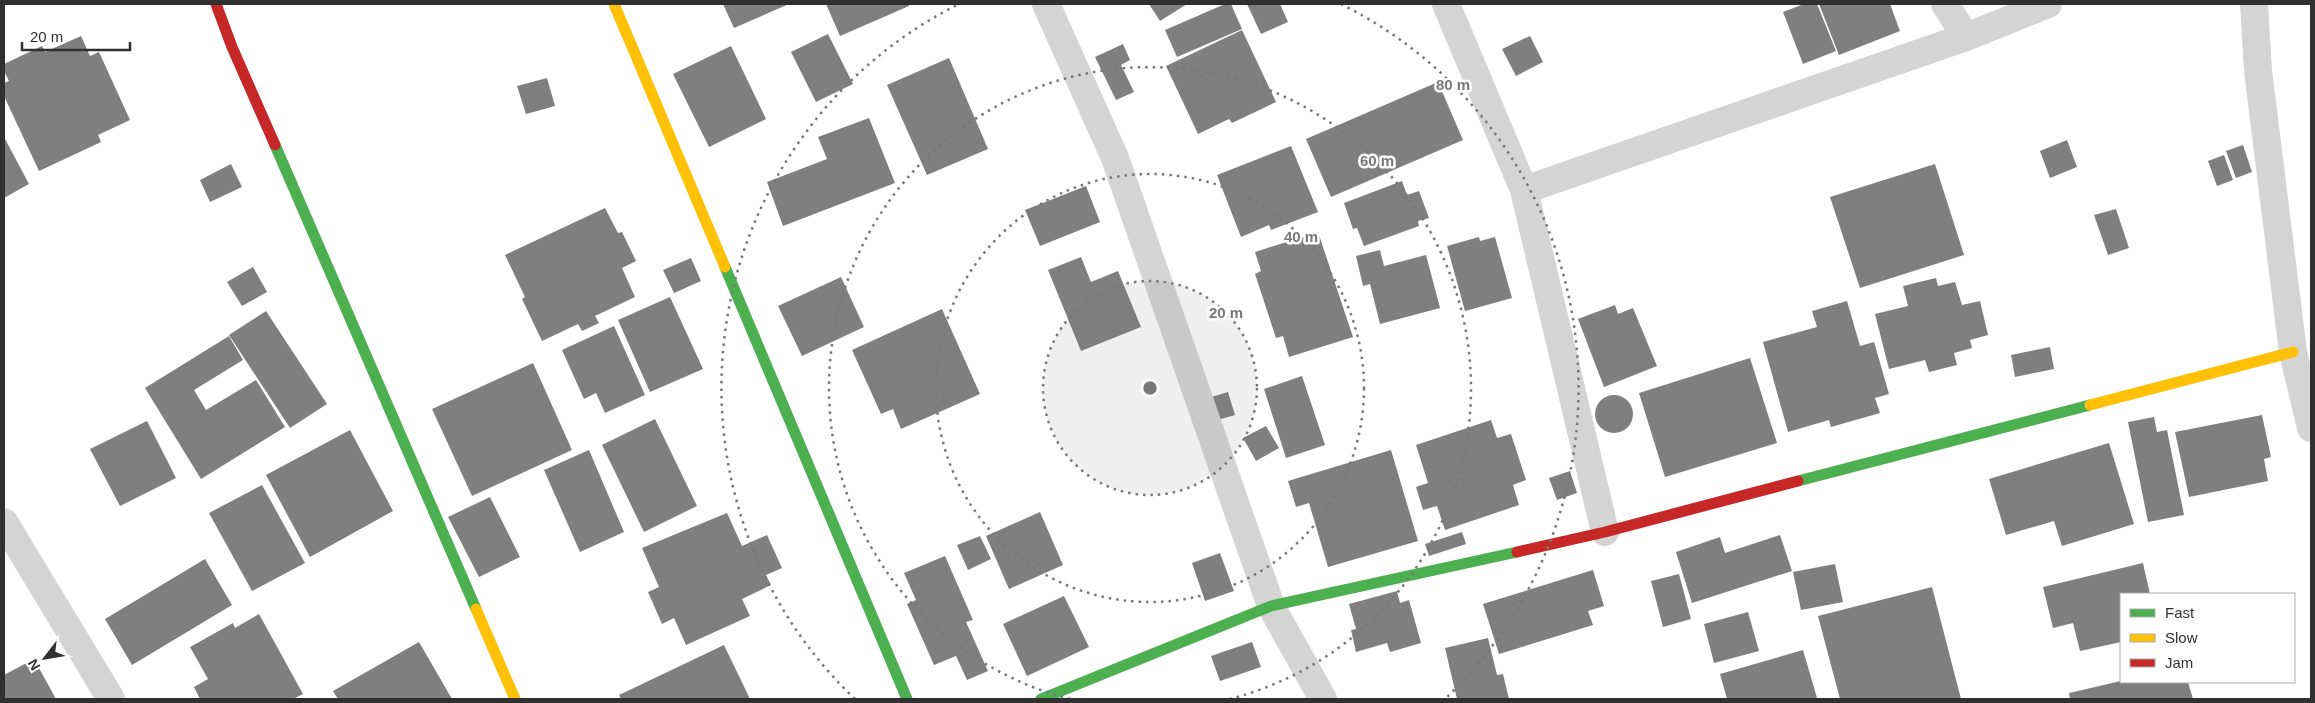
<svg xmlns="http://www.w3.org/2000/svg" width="2315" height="703" viewBox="0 0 2315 703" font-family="Arial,sans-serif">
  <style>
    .building { fill: #7f7f7f }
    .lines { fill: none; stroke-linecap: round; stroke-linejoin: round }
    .street { stroke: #d4d4d4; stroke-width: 28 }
    .fast { stroke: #4caf50; stroke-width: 11 }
    .slow { stroke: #ffc107; stroke-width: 11 }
    .jam { stroke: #c62828; stroke-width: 11 }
    .ring { fill: none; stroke: #787878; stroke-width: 2.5; stroke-dasharray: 2.5 5 }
    .centre { fill: #787878; stroke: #fff; stroke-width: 2.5 }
    .ring-label { font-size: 15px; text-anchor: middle; font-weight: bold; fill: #787878; stroke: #fff; stroke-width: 5; stroke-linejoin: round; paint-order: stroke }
  </style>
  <rect width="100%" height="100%" fill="#fff"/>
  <path class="building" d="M723,4H789L734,28Z
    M826,4H909V6L840,36Z
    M1149,4H1187L1160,21Z
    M1225,4H1231L1242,29L1177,57L1165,30Z
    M1247,4H1280L1288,22L1261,34Z
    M1804,4H1817L1836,51L1803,64L1783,12Z
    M1819,4H1890L1900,31L1839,55Z
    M1242,30L1276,102L1232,123L1229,119L1198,134L1166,66Z
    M828,34L853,84L816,102L791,52Z
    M81,36L90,56L99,52L130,120L98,135L101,142L39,171L4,96V83L9,81L4,71V64L42,46L45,52Z
    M1530,36L1543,62L1516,76L1502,49Z
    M1123,44L1130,60L1121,65L1134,92L1116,100L1095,57Z
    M731,46L766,119L709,147L673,74Z
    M949,58L988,149L927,175L887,85Z
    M547,78L555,106L526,114L517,86Z
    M1438,82L1463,140L1331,197L1306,139Z
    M869,118L895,183L783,226L767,182L827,159L818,137Z
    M4,137L29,184L4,198Z
    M2067,140L2077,167L2050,178L2040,151Z
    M2243,145L2252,172L2236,178L2226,151Z
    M1291,146L1318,212L1271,230L1269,225L1241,237L1217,175Z
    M2224,155L2233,180L2217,186L2208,161Z
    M231,164L242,187L210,202L200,180Z
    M1935,164L1964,255L1860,288L1830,197Z
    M1402,181L1407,195L1419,191L1429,218L1418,221L1419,226L1364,246L1357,228L1353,229L1344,203Z
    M1086,186L1100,222L1040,246L1025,210Z
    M605,208L618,233L622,232L636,261L622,268L635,297L595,316L599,323L582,331L578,324L542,341L522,299L525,297L505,255Z
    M2116,209L2129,248L2108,255L2094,215Z
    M1318,232L1353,337L1289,357L1283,336L1276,338L1255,274L1261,271L1255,252Z
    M1479,237L1480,241L1495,237L1512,298L1465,311L1447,246Z
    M1380,250L1384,266L1426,255L1440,308L1380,324L1370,284L1363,286L1356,256Z
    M1081,257L1091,282L1118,271L1141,327L1081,351L1048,270Z
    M691,258L701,281L674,293L663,270Z
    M253,267L267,292L242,306L227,282Z
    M841,277L864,327L802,356L778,306Z
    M1936,278L1938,286L1955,282L1962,305L1980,301L1988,335L1970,340L1972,348L1954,353L1957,365L1929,372L1925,360L1889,369L1875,314L1908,306L1903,286Z
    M670,297L703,369L650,392L618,320Z
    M1847,301L1860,346L1874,342L1889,394L1875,398L1880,413L1831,427L1829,420L1788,432L1763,342L1817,327L1812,311Z
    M1615,305L1618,314L1633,308L1657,366L1604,387L1578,319Z
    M942,309L980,394L901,429L893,409L881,414L852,350Z
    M266,311L327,404L290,428L229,335Z
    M614,326L645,395L605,413L596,393L584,399L562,350Z
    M229,336L243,360L194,390L206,410L256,380L285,427L201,479L145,388Z
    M2050,347L2054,369L2015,377L2011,355Z
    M1750,358L1777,443L1665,477L1639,393Z
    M533,363L572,450L472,496L432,409Z
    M1302,376L1325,445L1286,458L1264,389Z
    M1228,392L1235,415L1214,421L1208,398Z
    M1595 414a19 19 0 1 1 38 0a19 19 0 1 1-38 0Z
    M2262,415L2271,457L2264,459L2268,481L2189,497L2175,432Z
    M2154,417L2157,432L2167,430L2184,515L2148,522L2128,422Z
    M655,419L697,506L644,532L602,445Z
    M1491,420L1497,438L1511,434L1526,480L1513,485L1519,505L1445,530L1437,506L1423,510L1416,487L1428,483L1416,445Z
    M147,421L176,478L120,506L90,449Z
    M1266,426L1279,448L1256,461L1243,438Z
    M350,430L393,511L310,557L266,475Z
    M2109,443L2134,524L2062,546L2054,521L2006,535L1989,479Z
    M589,450L624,532L580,552L544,470Z
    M1391,450L1418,541L1328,567L1309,503L1296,507L1288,481Z
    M1570,471L1577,493L1557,500L1549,478Z
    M262,485L305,563L252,591L209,513Z
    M490,497L520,557L479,577L448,517Z
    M1040,512L1063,565L1009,589L986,536Z
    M727,513L742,546L767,535L782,568L766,575L771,585L742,599L750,616L686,645L674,618L662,624L648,592L659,587L642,548Z
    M1462,532L1466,544L1429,556L1425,544Z
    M1780,535L1792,571L1692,603L1676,552L1720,537L1725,553Z
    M980,536L991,559L968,570L957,545Z
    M1220,553L1234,591L1205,601L1192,563Z
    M945,556L973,620L966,622L988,671L967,680L956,656L934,665L907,604L916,600L904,573Z
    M205,559L232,605L132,665L105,619Z
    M2143,563L2150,594H2121V642L2080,651L2073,623L2053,628L2043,587Z
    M1835,564L1843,602L1801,610L1793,572Z
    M1593,570L1604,606L1588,611L1593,625L1499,654L1483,604Z
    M1679,574L1691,619L1663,627L1651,581Z
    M1932,587L1961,699H1840L1818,616Z
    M1397,591L1400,603L1409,600L1421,643L1390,652L1387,643L1356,652L1351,630L1356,629L1349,604Z
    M1064,596L1089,647L1027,676L1003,624Z
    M1748,612L1759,651L1714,663L1704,624Z
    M259,614L303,694L293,699H200L194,687L208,679L190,647L233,623L235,628Z
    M1488,638L1497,675L1503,674L1509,699H1457L1445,648Z
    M419,642L452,699H338L333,691Z
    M1252,642L1261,667L1220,681L1211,656Z
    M724,645L750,699H621L619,695Z
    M1803,650L1817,698L1727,699L1720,674Z
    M34,659L56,699H4V675Z
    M2121,681L2188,682L2193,699H2070L2069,693Z"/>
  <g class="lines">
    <path class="street" d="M1046,4L1115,158L1271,606L1323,699
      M1446,4L1524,190L1605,532
      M1945,4L1966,37
      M2254,4L2258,71L2293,352L2311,428
      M1524,190L1966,37L2048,4
      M4,522L111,699"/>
    <path class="fast" d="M275,145L476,609
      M725,267L907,699
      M1798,481L2090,405
      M1041,699L1271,606L1517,552"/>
    <path class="slow" d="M614,4L725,267
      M2090,405L2293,352
      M476,609L515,699"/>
    <path class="jam" d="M216,4L232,47L275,145
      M1517,552L1605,532L1798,481"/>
  </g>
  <circle cx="1150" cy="388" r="107" fill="#787878" fill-opacity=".12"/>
  <g class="ring">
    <circle cx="1150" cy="388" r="107"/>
    <circle cx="1150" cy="388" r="214"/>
    <path d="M1070 699A321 321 0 1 1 1230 699"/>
    <path d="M855 699A429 429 0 0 1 959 4M1341 4A429 429 0 0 1 1445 699"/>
  </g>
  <circle cx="1150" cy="388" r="8" class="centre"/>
  <g class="ring-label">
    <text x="1453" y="90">80 m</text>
    <text x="1377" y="166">60 m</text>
    <text x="1301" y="242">40 m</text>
    <text x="1226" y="318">20 m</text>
  </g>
  <rect width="2315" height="703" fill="none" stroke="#303030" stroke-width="10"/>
  <rect x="2120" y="593" width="175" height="90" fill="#ffffff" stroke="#acacac"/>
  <rect x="2130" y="609" width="25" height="8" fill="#4caf50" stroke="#acacac"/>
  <text x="2165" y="618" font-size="15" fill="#303030">Fast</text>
  <rect x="2130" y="634" width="25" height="8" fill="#ffc107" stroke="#acacac"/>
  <text x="2165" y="643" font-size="15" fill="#303030">Slow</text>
  <rect x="2130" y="659" width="25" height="8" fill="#c62828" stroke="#acacac"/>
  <text x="2165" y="668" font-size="15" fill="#303030">Jam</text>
  <g transform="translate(45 658) rotate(239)" stroke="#ffffff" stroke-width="4" paint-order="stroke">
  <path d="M0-4L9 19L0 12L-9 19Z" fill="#303030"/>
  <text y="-8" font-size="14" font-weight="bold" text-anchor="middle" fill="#303030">N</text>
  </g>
  <path d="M22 42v8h108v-8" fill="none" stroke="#303030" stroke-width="2.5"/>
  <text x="30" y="42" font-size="15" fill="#303030" stroke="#ffffff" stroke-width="4" paint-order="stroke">20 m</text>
</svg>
